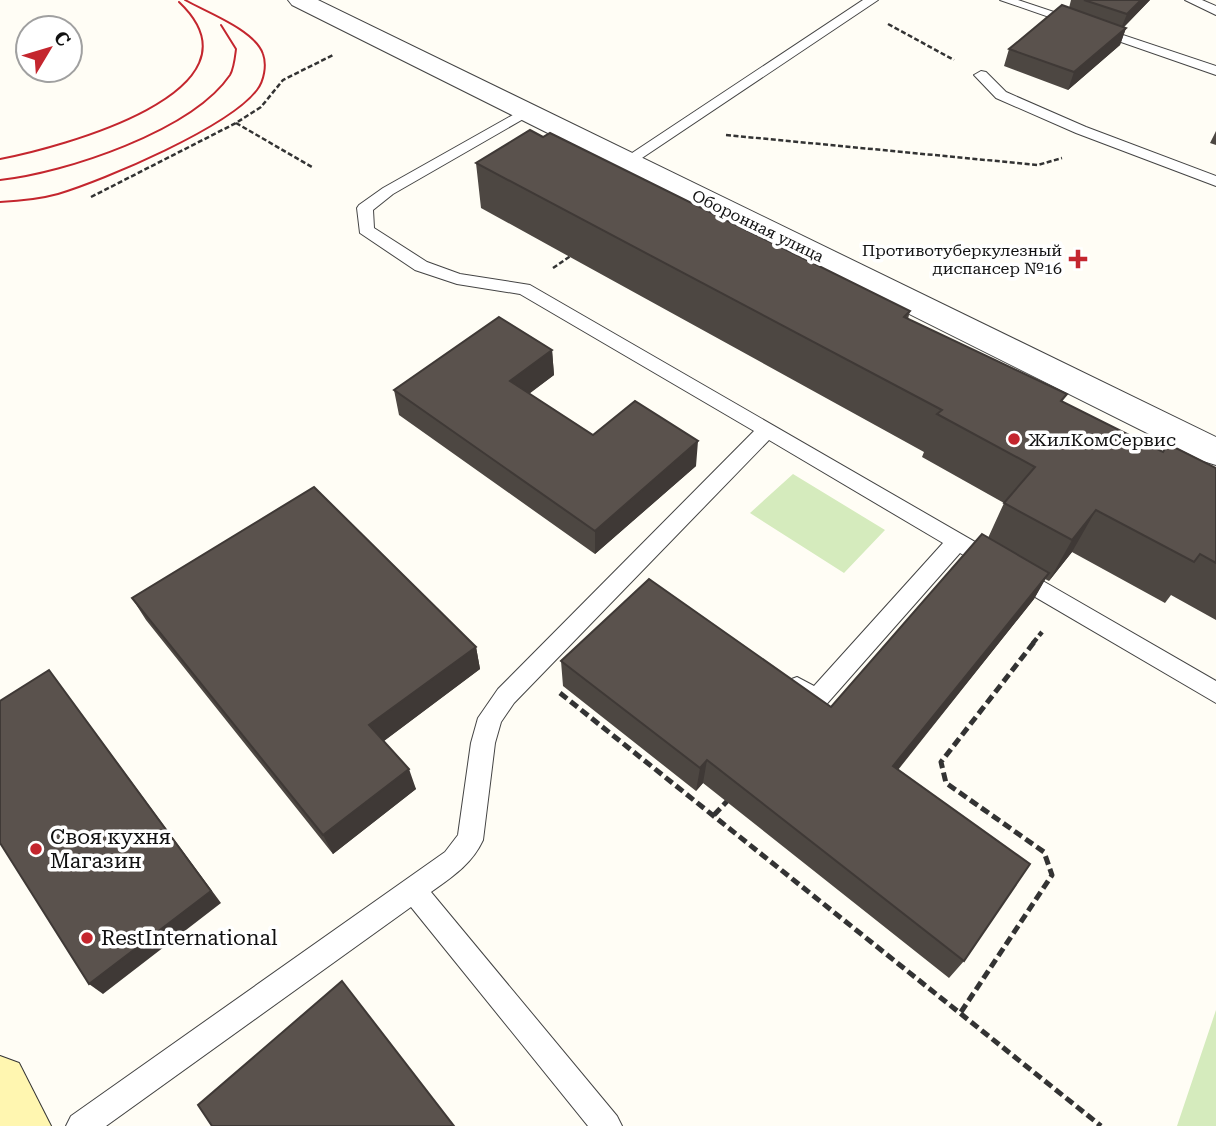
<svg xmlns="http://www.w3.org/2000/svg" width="1216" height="1126" viewBox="0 0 1216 1126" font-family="'Roboto Serif',serif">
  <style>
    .green { fill: #d5ebbd }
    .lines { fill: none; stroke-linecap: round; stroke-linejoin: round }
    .lane-casing { stroke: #444; stroke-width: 2 }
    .street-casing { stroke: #444; stroke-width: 2 }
    .secondary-casing { stroke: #333; stroke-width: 2 }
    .path-far2 { stroke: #333; stroke-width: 2.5; stroke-dasharray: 5 2.5; stroke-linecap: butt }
    .path-far1 { stroke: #333; stroke-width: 4.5; stroke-dasharray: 6 3.5; stroke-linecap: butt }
    .path { stroke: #333; stroke-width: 5; stroke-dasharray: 9 4.5; stroke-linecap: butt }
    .lane { fill: #fff; fill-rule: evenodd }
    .street { fill: #fff; fill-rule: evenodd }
    .secondary { fill: #fff6b0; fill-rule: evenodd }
    .tram { stroke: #c4262e; stroke-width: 2 }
    .wall { fill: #4d4742 }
    .shaded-wall { fill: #3f3936 }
    .building { fill: #5a524d; stroke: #3f3936; stroke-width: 2 }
    .poi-dot { fill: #c4262e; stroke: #fff; stroke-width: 2.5 }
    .labels { text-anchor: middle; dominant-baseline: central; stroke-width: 7; stroke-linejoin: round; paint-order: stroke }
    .far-street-label { font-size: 16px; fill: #111; stroke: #fff }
    .far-poi-label { font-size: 16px; fill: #111; stroke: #fff; text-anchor: end }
    .poi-label { font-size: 18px; fill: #111; stroke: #fff; text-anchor: start }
    .near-poi-label { font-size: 21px; fill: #111; stroke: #fff; text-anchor: start }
  </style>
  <rect width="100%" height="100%" fill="#fffdf5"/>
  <path class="green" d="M793,474L885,530L844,573L750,513Z
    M1216,1010V1126H1177Z"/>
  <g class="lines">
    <g class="lane-casing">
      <path id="lane" d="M863,0H878L633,164L628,166L620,161Z
        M1000,0H1018L1216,66V75Z
        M1185,0H1202L1216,6V15Z
        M981,71L986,72L1006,92L1086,127L1216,176V186L1076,133L996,98L974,75Z
        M527,107L534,111L532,114L393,194L373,210L374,228L427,262L460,274L530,285L1216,681V703L960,553L824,707C810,712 792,700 786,687L789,680L797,677L814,686L943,543L769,440L514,703L501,722L495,743L483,840C472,864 452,877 431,892L617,1116L622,1126H588L411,907L106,1126H66L71,1116L445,852L458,835L471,743L478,718L498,689L754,431L520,294L457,284L415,270L360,233L357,208L359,205L383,188Z"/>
    </g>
    <g class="street-casing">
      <path id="street" d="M288,0H318L1216,437V465L1203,461L292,5Z"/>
    </g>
    <g class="secondary-casing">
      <path id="secondary" d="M0,1056L19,1063L51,1126H0Z"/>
    </g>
    <path class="path-far2" d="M888,24L954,60
      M236,123L312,167
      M726,135L1038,165L1062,158
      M91,197L236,123L261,107L283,80L333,55
      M553,268L572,255"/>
    <path class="path-far1" d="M1033,643L1042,632"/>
    <path class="path" d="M560,693L1101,1126
      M714,815L730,798
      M961,1012L1052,875L1044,852L946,783L941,762L1035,641"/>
    <use href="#lane" class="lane"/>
    <use href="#street" class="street"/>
    <use href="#secondary" class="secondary"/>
    <path class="tram" d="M0,159C57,148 274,92 179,2
      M0,180C65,173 192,131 230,75C234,68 235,57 236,49L221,25
      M0,202C20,201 40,199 58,194C105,180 229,127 257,90C264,81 267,65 263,54C255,30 206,12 185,0"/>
  </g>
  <path class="wall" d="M1071,0H1150L1124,27L1126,28L1120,45L1068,90L1004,66L1009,49L1069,8Z
    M1216,131V145L1210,143Z
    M476,163L910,311L908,319L1063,402L1163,452L1216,468V620L1171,595L1165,603L1072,552L1049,581L1045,579L1034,599L898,770L964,961L949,978L703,783L696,791L563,686L561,661L831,707L988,538L1004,503L922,457L924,452L481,208Z
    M552,350L554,375L529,394L593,435L696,466L595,554L399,415L394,390Z
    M132,598L476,647L480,669L384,741L416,789L333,854L146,620Z"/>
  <path class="shaded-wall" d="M1141,0H1150L1120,31L1127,14Z
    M1126,28L1120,45L1068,90L1074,72Z
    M552,350L554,375L512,406L510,381Z
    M698,441L696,466L595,554V531Z
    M1096,510L1072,552L1049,581L1072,540Z
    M1049,573L1034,599L882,789L893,766Z
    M476,647L480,669L377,746L369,725Z
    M49,670L221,903L103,994L89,984Z
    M707,760L703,783L696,791L700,768Z
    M409,769L416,789L333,854L323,835Z"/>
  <path class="building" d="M1084,0H1141L1127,14Z
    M1062,5L1126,28L1074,72L1009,49Z
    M530,130L543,137L550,133L910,311L904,317L1067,394L1061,401L1163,452L1168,444L1216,468V563L1200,554L1194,562L1096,510L1072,540L1004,503L1035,467L937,414L942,410L476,163Z
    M499,317L552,350L510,381L593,435L635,401L698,441L595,531L394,390Z
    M314,487L476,647L369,725L409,769L323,835L132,598Z
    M982,534L1049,573L893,766L1030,864L964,961L707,760L700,768L561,661L649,579L831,707Z
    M49,670L211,891L89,984L0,843V701Z
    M342,981L454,1126H212L198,1105Z"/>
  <g class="poi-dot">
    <path d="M1074.5 248.5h7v7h7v7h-7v7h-7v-7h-7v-7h7z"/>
    <circle cx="1014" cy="439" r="7"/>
    <circle cx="36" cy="849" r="7"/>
    <circle cx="87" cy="938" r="7"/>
  </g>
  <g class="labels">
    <g class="far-street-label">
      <text transform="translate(758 226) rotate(26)">Оборонная улица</text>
    </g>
    <g class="far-poi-label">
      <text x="1062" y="250">Противотуберкулезный<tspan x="1062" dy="18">диспансер №16</tspan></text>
    </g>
    <g class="poi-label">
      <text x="1028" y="439">ЖилКомСервис</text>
    </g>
    <g class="near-poi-label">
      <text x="50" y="837">Своя кухня<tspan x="50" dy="24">Магазин</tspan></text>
      <text x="101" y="938">RestInternational</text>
    </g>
  </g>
  <g transform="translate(49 49) rotate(52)"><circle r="33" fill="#ffffff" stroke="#a0a0a0" stroke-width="2"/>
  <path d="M0-5L12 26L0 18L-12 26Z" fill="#c4262e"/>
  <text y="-10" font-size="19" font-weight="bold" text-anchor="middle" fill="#111111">С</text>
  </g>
</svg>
